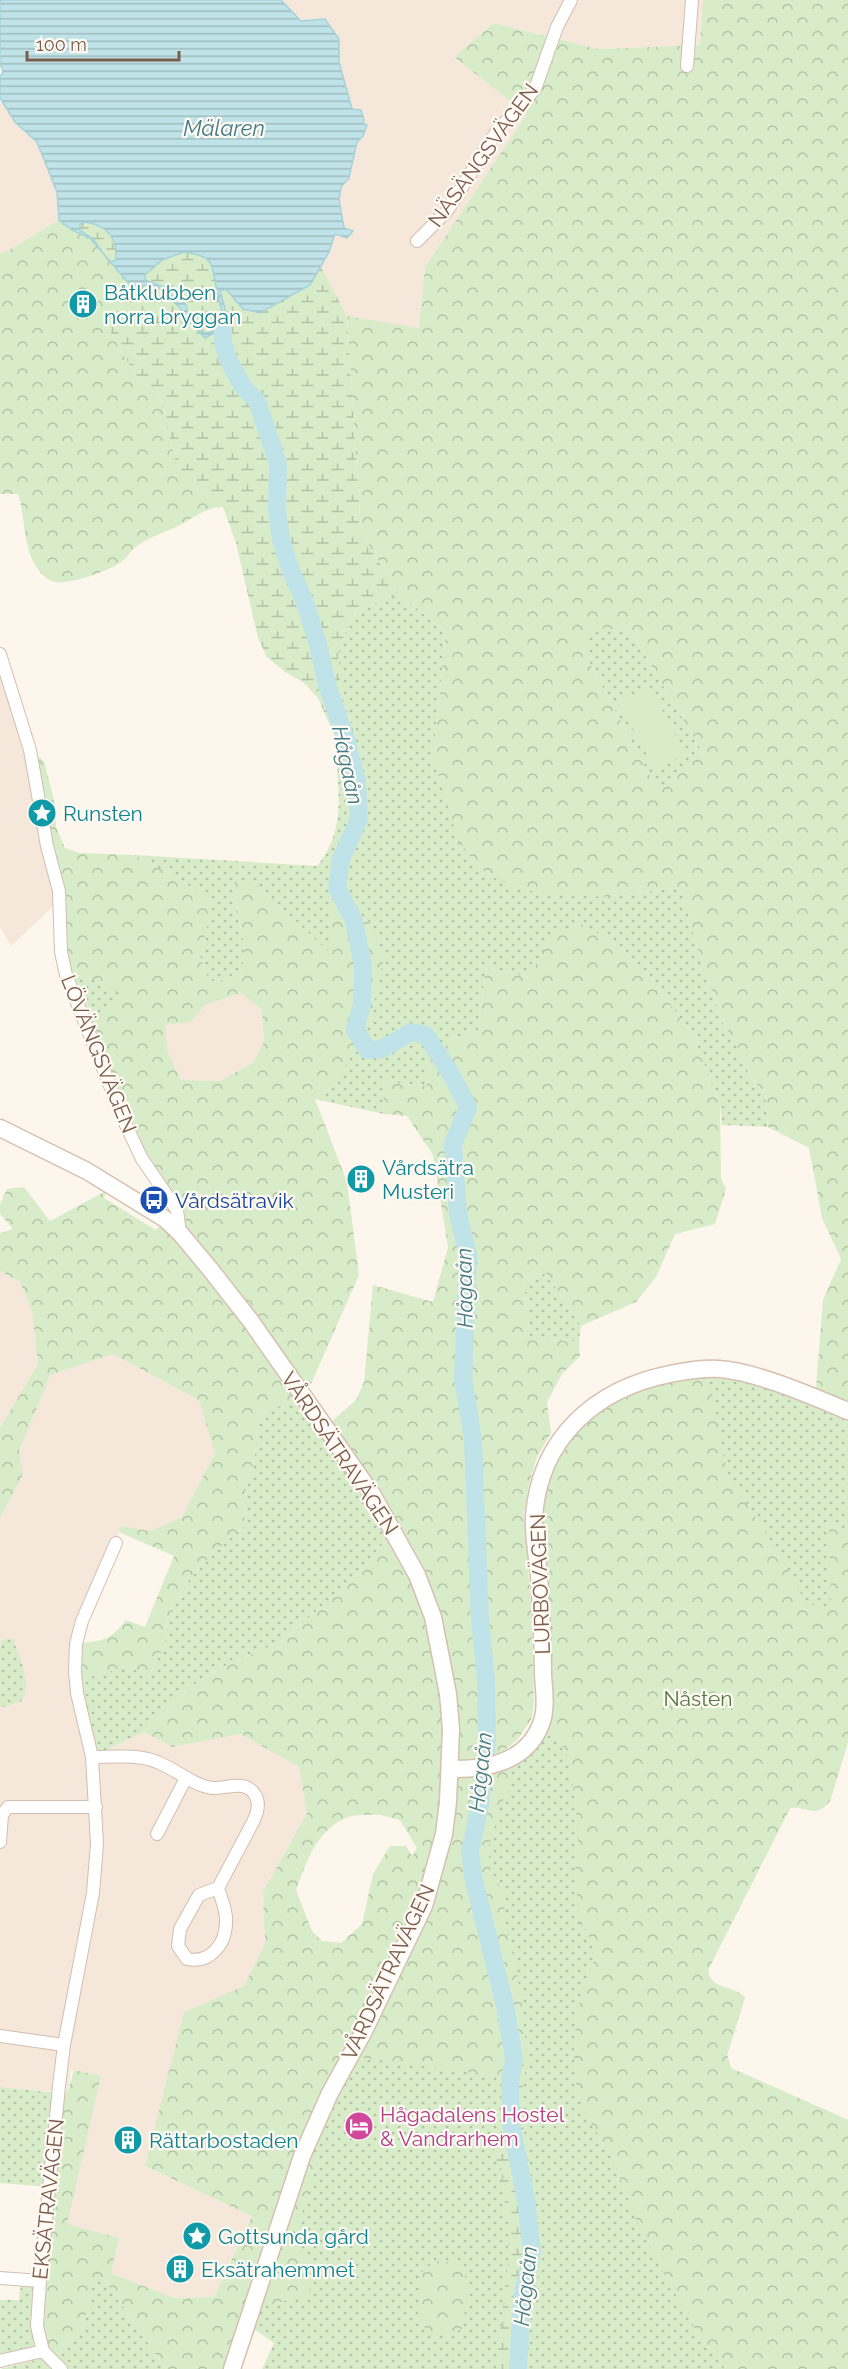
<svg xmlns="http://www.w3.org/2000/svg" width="848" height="2369" viewBox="0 0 848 2369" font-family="Raleway,sans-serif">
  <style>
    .residential { fill: #f5e8da }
    .grass { fill: url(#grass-dots) }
    .forest { fill: url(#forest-crowns); fill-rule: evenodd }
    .wetland { fill: url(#wetland-marsh) }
    .garden { fill: #d8ecc9 }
    .water { fill: url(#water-rules); stroke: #a5d3da; stroke-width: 1.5; fill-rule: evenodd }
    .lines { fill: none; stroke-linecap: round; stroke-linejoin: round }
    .river { stroke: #bfe3e8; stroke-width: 18 }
    .street-casing { stroke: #d1beb0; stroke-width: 14 }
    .secondary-casing { stroke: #d6c0b0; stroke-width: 19 }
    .street { stroke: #fff; stroke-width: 12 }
    .secondary { stroke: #fff; stroke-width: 16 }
    .labels { text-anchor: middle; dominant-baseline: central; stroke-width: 4.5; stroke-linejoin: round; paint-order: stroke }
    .street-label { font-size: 21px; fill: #7a5c4d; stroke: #fffaf3 }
    .culture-label { font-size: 21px; fill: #0d838f; stroke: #fffaf3; text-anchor: start }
    .transit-label { font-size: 21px; fill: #164399; stroke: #fffaf3; text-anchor: start }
    .park-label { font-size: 21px; fill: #537a41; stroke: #fffaf3 }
    .hotel-label { font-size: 21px; fill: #b23c85; stroke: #fffaf3; text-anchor: start }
    .water-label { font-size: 22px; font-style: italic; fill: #437c86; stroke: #fffaf3 }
  </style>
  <defs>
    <pattern id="grass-dots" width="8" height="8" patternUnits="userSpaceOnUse" patternTransform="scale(1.5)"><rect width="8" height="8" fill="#d8ecc9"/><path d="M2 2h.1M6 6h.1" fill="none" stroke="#b4c2a5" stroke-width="1.8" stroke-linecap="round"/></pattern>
    <pattern id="forest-crowns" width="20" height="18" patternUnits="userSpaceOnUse" patternTransform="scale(1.5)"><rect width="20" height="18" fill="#d8ecc9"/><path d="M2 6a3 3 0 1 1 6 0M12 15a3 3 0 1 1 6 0" fill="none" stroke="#b4c2a5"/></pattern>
    <pattern id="wetland-marsh" width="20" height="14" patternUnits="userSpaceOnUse" patternTransform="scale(1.5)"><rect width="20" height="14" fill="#d8ecc9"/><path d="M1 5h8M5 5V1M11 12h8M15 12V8" fill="none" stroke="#b4c2a5"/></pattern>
    <pattern id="water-rules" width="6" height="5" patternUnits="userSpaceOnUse" patternTransform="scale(1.5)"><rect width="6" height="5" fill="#bfe3e8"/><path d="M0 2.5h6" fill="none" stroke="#a0bbbe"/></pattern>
  </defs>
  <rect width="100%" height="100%" fill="#fdf6ec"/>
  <path class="residential" d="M281,0H703L700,45L598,49L494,23L454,58L528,113L425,267L419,328L347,316L321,267L335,234L352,231L344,228L339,200L341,187L349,178L357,142L363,136V123L361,110L352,109L339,62V39L325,19L301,21Z
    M2,102L15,122L37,142L57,192L59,220L4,253L0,252V103Z
    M0,654L13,690L59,901L11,946L0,927Z
    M241,993L262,1010L264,1042L254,1062L220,1081L181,1080L168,1053L165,1025L191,1022L205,1005Z
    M0,1271L20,1282L32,1311L38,1364L0,1428Z
    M113,1354L200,1400L215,1453L182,1517L150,1531L121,1527L76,1644L93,1757L144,1732L172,1747L241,1734L299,1767L307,1813L263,1892L265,1944L244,1986L184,2012L146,2167L252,2215L214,2297L174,2298L111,2273L66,2224L101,2076L71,2070L67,2093L0,2087V1518L23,1474L18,1451L50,1375Z"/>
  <path class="grass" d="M398,593L446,632L433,756L603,897L676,888L682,891L697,948L723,1023L737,1045L750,1077L765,1093L768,1127L722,1125L720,1105L693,1035L648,975L614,941L529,977L486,968L478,1032L452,1040L427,1086L384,1082V1114L315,1099L333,1086L349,1057L328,952L253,881L232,893L244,942L243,969L225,980L208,978L200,956L212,903L175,876L134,855L317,866C349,828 337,781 334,735L347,742L355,737L341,687L338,654L352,614Z
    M592,627L630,630L703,753L660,791L653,782L584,652Z
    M66,975L86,976L123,994L85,1025Z
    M546,1273L581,1326L579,1341L530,1340L524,1283Z
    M686,1374L754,1383L848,1418V1742L830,1801C815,1820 807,1805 790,1808L708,1970C711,1990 732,1985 745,1997L727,2055L731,2068L848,2120V2369H262L274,2343L251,2327L319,2129L460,1777L510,1769L551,1724L543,1596V1499L549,1461L571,1431Z
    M304,1400L393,1532L348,1584L280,1642L221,1668L189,1688L144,1732L92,1757L75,1671L86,1678L125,1667L151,1673L157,1657L166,1647C158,1601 213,1551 245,1526L244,1497L255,1455L258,1418L269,1409Z
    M7,1639H13C20,1660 32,1681 22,1701L4,1707L0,1706V1648L1,1641Z
    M0,2087L59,2093L50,2187L0,2183Z
    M93,2280L105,2281L166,2369H0L48,2357L63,2346L77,2340L89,2307Z
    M21,2284L31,2286L35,2290V2340L32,2355L0,2361V2300H19Z"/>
  <path class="forest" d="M703,0H848V1401L816,1388L823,1300L841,1259L822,1218L809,1148L768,1127L765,1093L750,1077L737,1045L723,1023L697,948L682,892L675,888L603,897L523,890L487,875L458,841L433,756L446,632L398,593L361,532L347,316L419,328L425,267L527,114L454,57L494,23L598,49L700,45ZM592,628L630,630L703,753L660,790L653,782L584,652Z
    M59,220L72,230L90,238L131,286L108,328L136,376L159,397L168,422L171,445L195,489L223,507C205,507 193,519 178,526C164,533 149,537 137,546C131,550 127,558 121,562C109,571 69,585 55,582C45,580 37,569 33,561C23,541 25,515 18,494H0V252L4,253Z
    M30,750L44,761L55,804L56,827L65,848L80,853L134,855L175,876L213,903L200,956L208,978L225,980L243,969L244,942L232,893L235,880L253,881L328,951L331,892L368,920L384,957L369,1027L333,1086L315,1099L347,1182L359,1275L304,1400L269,1409L258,1418L255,1455L244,1497L245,1526C213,1551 158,1601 166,1647L157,1657L151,1673L125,1667L86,1678L75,1671L76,1644C103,1640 109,1642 126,1620L145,1627L174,1556L119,1532L121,1526L150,1531L182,1517L215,1453L199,1400L113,1354L50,1375L19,1451L23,1474L0,1518V1428L38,1364L32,1311L20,1282L0,1271V1233L13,1229L0,1214V1204L7,1189L24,1187L50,1221L106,1191L104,1198L156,1230L172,1214L142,1159L85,1025L122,994L86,976L66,975L59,901ZM241,993L262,1010L264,1042L254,1062L220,1081L181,1080L168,1053L165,1025L191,1022L205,1005Z
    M580,924L614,941L648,975L693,1035L720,1105L721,1178L726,1189L715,1224L675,1234L656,1277L636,1302L581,1326L546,1273L524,1283L530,1340L579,1341L580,1356L562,1374L547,1402L551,1433L537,1457L529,1484L524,1513L532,1618L534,1701L532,1718L518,1739L499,1755L510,1769L511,1786L501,1804L489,1846V1869L504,1893L505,1929L511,1943L521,1996L527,2059L514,2058L510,2082L501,2077L343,2055L224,2369H166L105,2281H93L89,2307L77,2340L63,2346L48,2357L43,2351L40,2281L59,2093H67L74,2070L101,2076L67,2224L119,2238L111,2273L174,2298L214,2297L252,2216L145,2166L184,2012L244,1986L265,1944L263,1892L307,1813L299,1767L241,1734L172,1747L144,1732L189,1688L221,1668L280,1642L348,1584L393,1532L324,1428L356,1400L364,1382L373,1285L433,1302L448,1247L433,1155L407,1116L384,1114L383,1082L427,1086L424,1066L452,1040L478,1032L486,968L529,977L551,936ZM381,1815L400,1820L417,1848L412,1856L406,1846H390L373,1874L362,1924L341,1943L322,1941L312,1931L296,1890C307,1861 317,1828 349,1817C358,1814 371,1815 381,1815Z
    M683,1377L709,1381L727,1473L783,1560L806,1603L831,1610L829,1525L848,1529V1742L830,1801C815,1820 807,1805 790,1808L708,1970C711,1990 732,1985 745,1997L727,2055L731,2068L848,2120V2369H725L699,2336L665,2276L636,2219L609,2151L585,2114L577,2091L574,2057L577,2010L595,1957L590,1938L579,1921L575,1872L579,1834L570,1765L560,1737L549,1726L551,1710L541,1522C550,1469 563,1436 610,1406C618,1400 628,1392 638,1389C652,1384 668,1381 683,1377Z
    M309,2157L318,2160C313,2176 298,2221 299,2234C301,2261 323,2268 306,2296L260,2307Z
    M438,2261L455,2263L466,2278L467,2296L462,2329L449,2335L435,2333L422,2326L418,2314L423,2269Z"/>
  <path class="wetland" d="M86,222C108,226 118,238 116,260L111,262L108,260L93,239L80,230V224Z
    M184,252C216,256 211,265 217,291C220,302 223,313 223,325L215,331L207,333L201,332L189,317L186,305L181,300L173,297L164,287L145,280V275L162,260Z
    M329,252L321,267L347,316L361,532L398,593L352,614L338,654L341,687L355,737L347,742L334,735L318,698L303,682L285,672L267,657L258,638L236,543L223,507L195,489L179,473L171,445L168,422L159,397L136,376L108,328L131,286L156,284L180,308L188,321L206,337L223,328L228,319L219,292L226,289L243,309L260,313Z
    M514,2058L527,2059L520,2106L541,2236V2256L531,2312L528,2369H496L508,2261V2231L501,2169L490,2154L504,2130L501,2077L510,2081Z"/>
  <path class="garden" d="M649,686L686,754L655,770L618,702Z"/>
  <path class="water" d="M0,0H281L301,21L325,19L339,39V62L352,109L361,110L364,120L363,123L367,125L363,136L357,142L349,178L341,187L339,200L344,228L353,231L347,238L335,234L329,252L310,285L260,313L243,309L226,289L220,291L228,319L223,328L205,338L188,321L180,308L156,285L131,286L90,238L72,230L59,220L57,192L37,142L15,122L0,98V77L3,72L0,63ZM86,222C108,226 118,238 116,260L111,262L108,260L93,239L80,230V224ZM184,252C216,256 211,265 217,291C220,302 223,313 223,325L215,331L207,333L201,332L189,317L186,305L181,300L173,297L164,287L145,280V275L162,260Z"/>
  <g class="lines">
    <path class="river" d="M223,328V342L228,359L243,387L257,401L278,464L277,511L281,539L290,569L304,600L318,644L327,685L347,742L357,782L359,819L341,859L337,888L354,921L363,966L362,1005L355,1030L368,1050L382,1049L411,1032L426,1035L451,1074L468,1107L453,1144L458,1214L468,1255L463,1378L473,1440L480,1619L486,1681L487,1743L480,1805L470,1852L473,1876L505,2006L514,2058L510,2082L511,2124L526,2200L532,2251L522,2300L518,2369"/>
    <g class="street-casing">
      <path id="street" d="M687,66L692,0
        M417,241L447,211L497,131L535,89L557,27L571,0
        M0,654L30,750L47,846L59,891L61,952L66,975L124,1121L142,1159L177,1210L180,1233
        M92,1757C112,1757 139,1754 157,1762C176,1769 192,1785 212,1788C225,1789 242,1780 253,1792C261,1801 258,1812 253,1822L218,1888L199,1895L180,1929L178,1946L187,1959C210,1964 226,1944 226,1922C227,1910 221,1899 218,1888
        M157,1834L186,1778
        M0,1842L2,1815L8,1807H96
        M0,2036L64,2045
        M0,2278L40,2281
        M43,2351L37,2326L40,2281L59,2086L64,2045L93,1893L97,1844L92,1757L77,1693L75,1671L76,1644L82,1621L116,1543
        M0,2361L43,2351L61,2369"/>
    </g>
    <g class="secondary-casing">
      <path id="secondary" d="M0,1128L87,1171L165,1219L180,1233L210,1269L250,1320L372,1494L417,1575L433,1617L448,1694L451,1729L448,1802L444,1834L424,1906L363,2033L330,2093L302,2156L232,2369
        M450,1769C486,1770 527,1762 541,1724C547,1709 544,1690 543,1675C543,1641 541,1608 539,1575C537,1556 533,1535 534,1516C540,1438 595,1389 670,1374C686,1371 702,1368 719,1369C755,1371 814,1397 848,1411"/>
    </g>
    <use href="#street" class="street"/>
    <use href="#secondary" class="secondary"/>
  </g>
  <defs>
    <g id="building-disc" transform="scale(1.5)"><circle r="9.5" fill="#0f9aa8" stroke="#fffaf3"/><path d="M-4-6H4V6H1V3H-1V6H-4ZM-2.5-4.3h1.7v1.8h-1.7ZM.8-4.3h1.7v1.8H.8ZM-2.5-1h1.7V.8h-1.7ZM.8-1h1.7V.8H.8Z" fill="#fff"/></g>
    <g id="sight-disc" transform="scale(1.5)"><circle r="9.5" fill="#0f9aa8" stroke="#fffaf3"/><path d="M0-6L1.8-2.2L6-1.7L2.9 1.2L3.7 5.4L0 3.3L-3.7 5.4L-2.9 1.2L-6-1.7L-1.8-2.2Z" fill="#fff"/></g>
    <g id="bus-disc" transform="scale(1.5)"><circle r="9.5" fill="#1a4fb4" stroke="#fffaf3"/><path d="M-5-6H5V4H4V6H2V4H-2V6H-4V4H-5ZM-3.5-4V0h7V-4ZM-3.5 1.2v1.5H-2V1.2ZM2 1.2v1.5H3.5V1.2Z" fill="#fff"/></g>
    <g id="hotel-disc" transform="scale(1.5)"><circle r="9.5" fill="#d1479c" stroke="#fffaf3"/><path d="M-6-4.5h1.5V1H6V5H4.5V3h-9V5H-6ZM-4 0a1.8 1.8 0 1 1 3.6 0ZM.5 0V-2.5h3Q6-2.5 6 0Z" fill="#fff"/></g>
  </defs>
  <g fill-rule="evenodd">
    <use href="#building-disc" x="83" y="304"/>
    <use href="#sight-disc" x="42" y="813"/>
    <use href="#building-disc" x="361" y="1179"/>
    <use href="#bus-disc" x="154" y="1200"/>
    <use href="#hotel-disc" x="359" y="2126"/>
    <use href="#building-disc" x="128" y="2140"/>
    <use href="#sight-disc" x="197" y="2236"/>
    <use href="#building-disc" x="180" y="2269"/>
  </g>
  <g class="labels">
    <g class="street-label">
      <text transform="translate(483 155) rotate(-54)">NÄSÄNGSVÄGEN</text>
      <text transform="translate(99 1054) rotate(68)">LÖVÄNGSVÄGEN</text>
      <text transform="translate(340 1453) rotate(56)">VÅRDSÄTRAVÄGEN</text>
      <text transform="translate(540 1584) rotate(-92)">LURBOVÄGEN</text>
      <text transform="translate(388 1972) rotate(-65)">VÅRDSÄTRAVÄGEN</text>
      <text transform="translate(48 2199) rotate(-84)">EKSÄTRAVÄGEN</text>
    </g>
    <g class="culture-label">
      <text x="104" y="292">Båtklubben<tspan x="104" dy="24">norra bryggan</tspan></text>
      <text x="63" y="813">Runsten</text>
      <text x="382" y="1167">Vårdsätra<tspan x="382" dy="24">Musteri</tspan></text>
      <text x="149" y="2140">Rättarbostaden</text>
      <text x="218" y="2236">Gottsunda gård</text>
      <text x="201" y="2269">Eksätrahemmet</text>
    </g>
    <g class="transit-label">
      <text x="175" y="1200">Vårdsätravik</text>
    </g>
    <g class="park-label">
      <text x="698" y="1698">Nåsten</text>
    </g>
    <g class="hotel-label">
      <text x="380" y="2114">Hågadalens Hostel<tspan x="380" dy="24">&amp; Vandrarhem</tspan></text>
    </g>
    <g class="water-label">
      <text x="224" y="128">Mälaren</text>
      <text transform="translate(348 765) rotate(78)">Hågaån</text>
      <text transform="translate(464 1288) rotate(-91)">Hågaån</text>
      <text transform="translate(480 1772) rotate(-84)">Hågaån</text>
      <text transform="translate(525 2286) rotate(-84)">Hågaån</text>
    </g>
  </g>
  <path d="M27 51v9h152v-9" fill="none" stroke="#7a5c4d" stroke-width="3"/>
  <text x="36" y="51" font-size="18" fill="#7a5c4d" stroke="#fffaf3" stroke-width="4.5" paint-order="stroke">100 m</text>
</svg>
